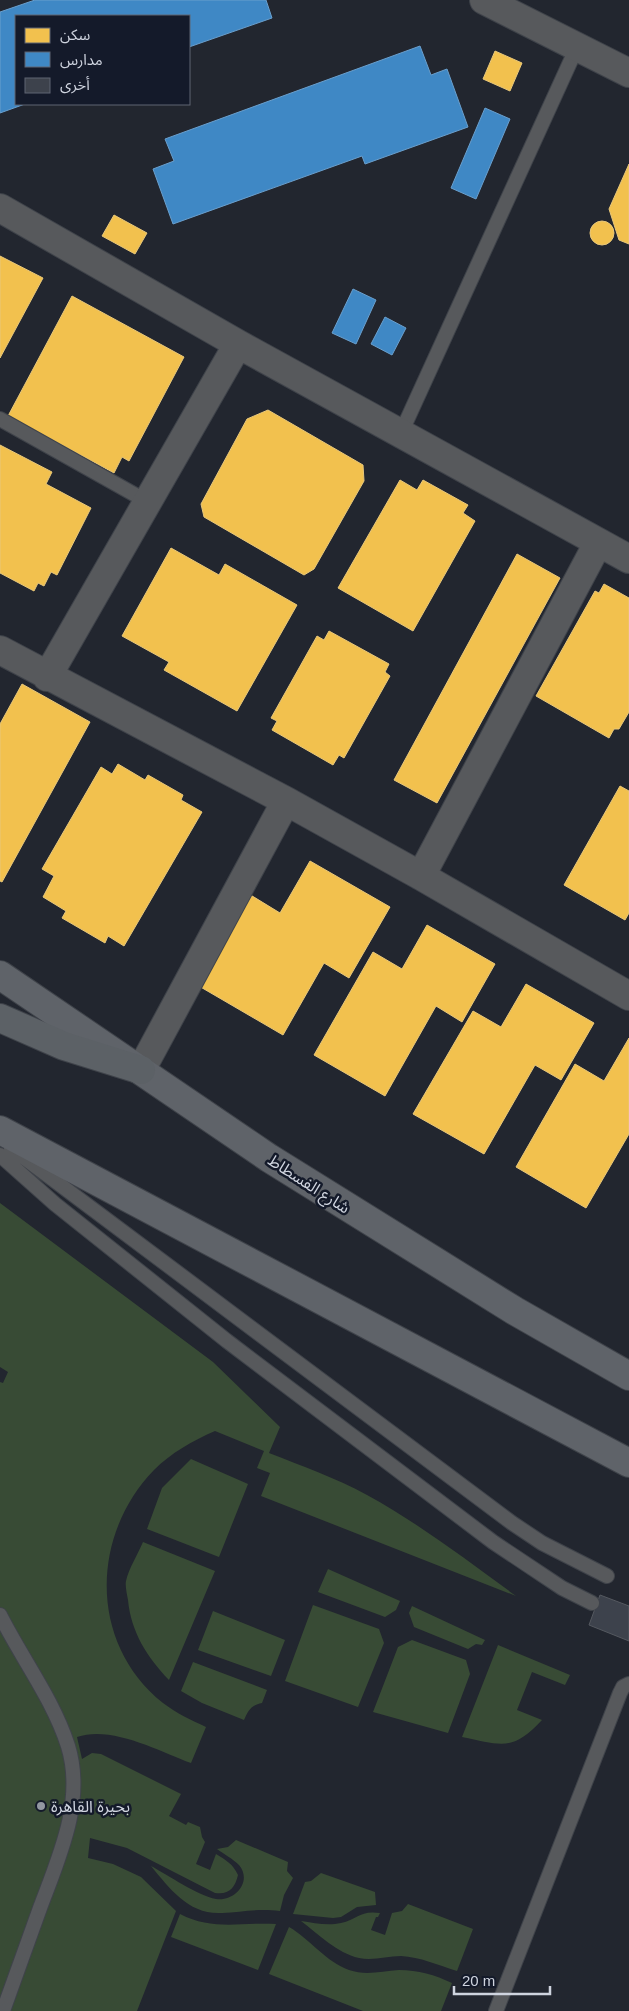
<svg xmlns="http://www.w3.org/2000/svg" width="629" height="2011" viewBox="0 0 629 2011" font-family="Arial,'Noto Sans Arabic',sans-serif">
  <style>
    .green { fill: #384b35 }
    .homes { fill: #f2c14e; stroke: #e8c77a }
    .schools { fill: #3f88c5; stroke: #6a9fcd }
    .building { fill: #3d424c; stroke: #555960 }
    .lines { fill: none; stroke-linecap: round; stroke-linejoin: round }
    .lane-casing { stroke: #3f434a; stroke-width: 16 }
    .street-casing { stroke: #3f434a; stroke-width: 30 }
    .primary-casing { stroke: #3f434a; stroke-width: 30 }
    .highway-casing { stroke: #3f434a; stroke-width: 30 }
    .lane { stroke: #57595c; stroke-width: 14 }
    .street { stroke: #57595c; stroke-width: 28 }
    .primary { stroke: #5f6369; stroke-width: 28 }
    .highway { stroke: #5c6166; stroke-width: 28 }
    .poi-dot { fill: #9297a1; stroke: #141a2a; stroke-width: 2 }
    .labels { text-anchor: middle; dominant-baseline: central; stroke-width: 5; stroke-linejoin: round; paint-order: stroke }
    .street-label { font-size: 16px; fill: #cfd4df; stroke: #141a2a }
    .poi-label { font-size: 16px; fill: #cfd4df; stroke: #141a2a; text-anchor: start }
  </style>
  <rect width="100%" height="100%" fill="#22262f"/>
  <path class="green" d="M0,1203L213,1362L280,1427L269,1453C302,1466 336,1478 367,1495C420,1524 468,1561 516,1596L261,1496L270,1473L257,1468L264,1451L215,1431C192,1441 171,1453 154,1470C90,1536 89,1644 163,1703C176,1713 191,1720 206,1727L191,1763C159,1751 111,1725 77,1737L82,1759L92,1753L101,1754L181,1794L169,1816L186,1825L188,1822L200,1827L202,1837L205,1842L196,1864L210,1870L216,1854C226,1860 233,1864 238,1875C235,1888 229,1895 215,1893L127,1848L90,1838L88,1858L113,1864L141,1877L176,1911L137,2011H0V1382L3,1383L8,1372L0,1367Z
    M191,1459L248,1484L219,1557L147,1529L162,1488Z
    M143,1542L215,1571L169,1680C147,1657 131,1632 128,1600C127,1594 125,1586 126,1581C129,1568 138,1554 143,1542Z
    M328,1569L400,1601L396,1610L385,1617L318,1592Z
    M313,1605L379,1629L384,1643L358,1707L285,1681Z
    M412,1606L485,1640L482,1645L476,1644L468,1649L414,1627L409,1613Z
    M213,1611L285,1640L271,1676L198,1650Z
    M412,1640L466,1660L470,1674L448,1733L373,1712L398,1647Z
    M498,1645L570,1675L565,1685L532,1672L517,1710L542,1720C512,1752 502,1745 462,1737Z
    M193,1662L267,1690L262,1703C251,1705 248,1711 244,1720L202,1703L181,1691Z
    M236,1840L288,1862L287,1871L293,1878L284,1895L280,1911C259,1908 242,1912 222,1913C189,1915 170,1889 151,1866C168,1875 198,1896 216,1899C234,1902 253,1882 239,1865C233,1859 224,1854 217,1849L228,1847Z
    M321,1873L375,1892L376,1905L357,1907L341,1917L333,1918L293,1914L305,1882L311,1881Z
    M408,1904L473,1929L457,1971C438,1965 420,1957 401,1956C387,1956 373,1961 359,1958C337,1953 318,1934 301,1921C314,1923 328,1926 341,1923C358,1919 360,1910 380,1913L378,1917H376L371,1930L385,1935L392,1913L402,1911Z
    M180,1914C212,1931 241,1922 276,1924L258,1970L171,1937Z
    M289,1927C310,1939 326,1962 349,1970C366,1976 382,1971 399,1970C418,1970 435,1975 452,1983L441,2011H363L269,1974Z"/>
  <path class="homes" d="M495,51L522,63L510,91L483,79Z
    M629,164V244L619,240L609,209Z
    M114,215L147,233L135,254L102,236Z
    M590 233a12 12 0 1 1 24 0a12 12 0 1 1-24 0Z
    M0,256L43,278L0,358Z
    M72,296L184,357L129,461L122,457L114,473L8,416Z
    M268,410L363,465L364,481L314,569L304,575L204,517L201,504L247,419Z
    M0,445L52,472L46,484L91,508L57,575L51,572L44,586L38,583L34,591L0,573Z
    M400,480L417,490L423,480L468,505L463,513L475,521L413,631L338,588Z
    M171,548L219,575L225,564L297,605L237,711L164,670L169,662L122,636Z
    M517,554L560,578L437,803L394,780Z
    M604,584L629,598V712L619,729H614L609,738L536,696L595,591L599,593Z
    M329,631L389,664L385,672L390,676L344,758L339,755L333,765L272,730L277,721L271,718L317,636L324,640Z
    M22,684L90,722L2,882L0,881V724Z
    M118,764L145,780L148,775L183,795L181,800L202,812L124,946L108,936L105,943L62,918L66,911L43,897L54,876L42,869L101,767L112,774Z
    M620,786L629,791V913L625,920L564,885Z
    M310,861L390,907L349,978L324,963L283,1035L192,982L244,891L280,913Z
    M427,925L495,964L462,1022L436,1006L385,1096L314,1055L373,952L402,969Z
    M526,984L594,1023L561,1080L535,1065L484,1154L413,1114L473,1011L501,1027Z
    M629,1038V1134L586,1208L516,1167L575,1064L604,1081Z"/>
  <path class="schools" d="M35,0H266L272,18L189,47V16H16V104H25L0,113V12Z
    M420,46L431,75L447,69L468,127L365,164L362,156L173,224L153,169L174,161L165,139Z
    M485,108L510,119L476,199L451,188Z
    M353,289L376,300L356,344L332,333Z
    M385,317L406,328L392,355L371,344Z"/>
  <path class="building" d="M600,1595L629,1606V1641L589,1625Z"/>
  <g class="lines">
    <g class="lane-casing">
      <path id="lane" d="M0,419L148,502
        M401,433L577,47
        M11,1148L512,1523L542,1543L607,1576
        M0,1155L55,1204L227,1341L493,1542L562,1588L592,1603
        M0,1615C22,1659 53,1699 68,1746C85,1801 59,1857 40,1908C28,1942 15,1977 3,2011
        M496,2011L620,1693L623,1687L629,1684"/>
    </g>
    <g class="street-casing">
      <path id="street" d="M484,0L629,73
        M0,208L238,344L629,559
        M0,650L286,801L421,876L629,996
        M47,677L238,344
        M421,876L598,543
        M141,1070L286,801"/>
    </g>
    <g class="primary-casing">
      <path id="primary" d="M0,975L269,1158L515,1311L629,1376
        M0,1130L629,1463"/>
    </g>
    <g class="highway-casing">
      <path id="highway" d="M0,1018L64,1046L141,1070"/>
    </g>
    <use href="#lane" class="lane"/>
    <use href="#street" class="street"/>
    <use href="#primary" class="primary"/>
    <use href="#highway" class="highway"/>
  </g>
  <circle class="poi-dot" cx="41" cy="1806" r="5"/>
  <g class="labels">
    <g class="street-label">
      <text transform="translate(309 1184) rotate(33)">شارع الفسطاط</text>
    </g>
    <g class="poi-label">
      <text x="51" y="1806">بحيرة القاهرة</text>
    </g>
  </g>
  <rect x="15" y="15" width="175" height="90" fill="#141a2a" stroke="#5f6472"/>
  <rect x="25" y="28" width="25" height="15" fill="#f2c14e" stroke="#5f6472"/>
  <text x="60" y="40" font-size="15" fill="#cfd4df">سكن</text>
  <rect x="25" y="52" width="25" height="15" fill="#3f88c5" stroke="#5f6472"/>
  <text x="60" y="65" font-size="15" fill="#cfd4df">مدارس</text>
  <rect x="25" y="78" width="25" height="15" fill="#3d424c" stroke="#5f6472"/>
  <text x="60" y="90" font-size="15" fill="#cfd4df">أخرى</text>
  <path d="M454 1986v8h96v-8" fill="none" stroke="#cfd4df" stroke-width="2.5"/>
  <text x="462" y="1986" font-size="15" fill="#cfd4df" stroke="#141a2a" stroke-width="4" paint-order="stroke">20 m</text>
</svg>
